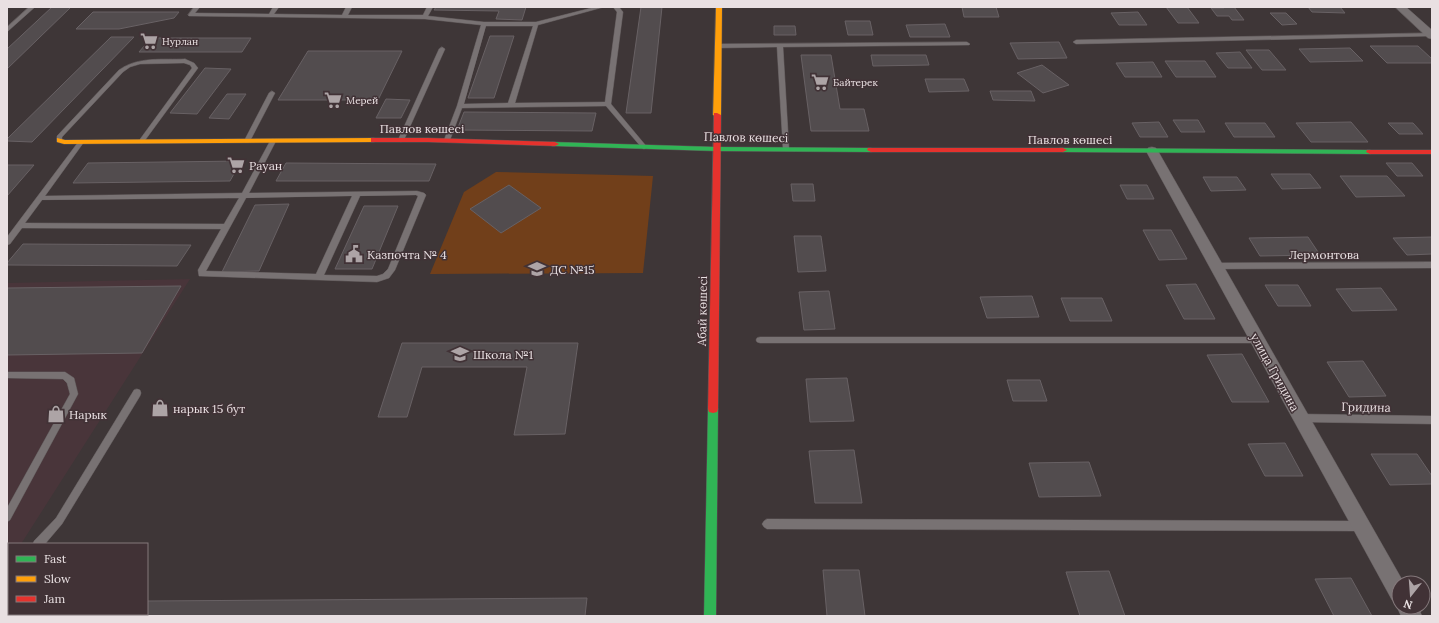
<svg xmlns="http://www.w3.org/2000/svg" width="1439" height="623" viewBox="0 0 1439 623" font-family="Lora,serif">
  <style>
    .built { fill: #49353a }
    .green { fill: #713f1a }
    .building { fill: #524c4e; stroke: #686164 }
    .lines { fill: none; stroke-linecap: round; stroke-linejoin: round }
    .lane-casing { stroke: #5c5556; stroke-width: 1 }
    .street-casing { stroke: #5c5556; stroke-width: 1 }
    .fast-casing { stroke: #5c5556; stroke-width: 1 }
    .slow-casing { stroke: #5c5556; stroke-width: 1 }
    .jam-casing { stroke: #5c5556; stroke-width: 1 }
    .lane { fill: #787273; fill-rule: evenodd }
    .street { fill: #787273; fill-rule: evenodd }
    .fast { fill: #30b455; fill-rule: evenodd }
    .slow { fill: #ff9f0a; fill-rule: evenodd }
    .jam { fill: #e5322d; fill-rule: evenodd }
    .labels { text-anchor: middle; dominant-baseline: central; stroke-width: 3; stroke-linejoin: round; paint-order: stroke }
    .far-poi-label { font-size: 10px; fill: #e9e0e2; stroke: #413236; text-anchor: start }
    .street-label { font-size: 12px; fill: #e9e0e2; stroke: #413236 }
    .poi-label { font-size: 12px; fill: #e9e0e2; stroke: #413236; text-anchor: start }
  </style>
  <rect width="100%" height="100%" fill="#3e3637"/>
  <path class="built" d="M190,279L21,544H9V564L7,567V283Z"/>
  <path class="green" d="M496,172L653,176L643,273L430,274L464,192Z"/>
  <path class="building" d="M52,7H71L7,69V49Z
    M436,7H526L522,20L496,19L499,11L434,10Z
    M641,7H662L651,113H626Z
    M962,7H996L999,17H964Z
    M1166,7H1187L1199,23H1178Z
    M1223,7H1234L1244,20H1232L1229,16H1217L1211,8H1224Z
    M1308,7H1340L1345,13L1312,12Z
    M93,12H179L174,18L119,29H76Z
    M1138,12L1147,25H1119L1111,13Z
    M1270,13H1286L1297,24L1282,25Z
    M845,21H870L873,35H848Z
    M945,24L950,37H910L906,25Z
    M774,26H795L796,35H774Z
    M490,36H514L494,98H468Z
    M111,37H134L32,142L7,141V139Z
    M151,38H251L242,52H139Z
    M1059,42L1067,58L1018,59L1010,43Z
    M1370,46H1418L1432,59V63H1387Z
    M1350,48L1363,61L1310,62L1299,49Z
    M1246,50H1269L1286,70H1262Z
    M308,51H402L378,100H278Z
    M1240,52L1252,68H1228L1216,53Z
    M801,55H831L840,109H864L869,131H811Z
    M871,55H926L929,65L873,66Z
    M1165,61H1205L1216,77H1176Z
    M1153,62L1162,77H1125L1116,63Z
    M1042,65L1069,85L1043,93L1017,73Z
    M205,68L231,69L197,114L170,113Z
    M925,79H964L969,91L929,92Z
    M990,91H1031L1035,101L993,100Z
    M227,94H246L229,119L209,118Z
    M386,99L410,100L401,118H376Z
    M464,112L596,113L592,131L457,130Z
    M1173,120H1198L1205,132H1181Z
    M1159,122L1168,137H1140L1132,123Z
    M1351,122L1368,142H1311L1296,123Z
    M1225,123H1265L1275,137H1234Z
    M1388,123H1413L1423,134H1399Z
    M241,161L230,181L73,183L88,163Z
    M286,163L436,164L429,181H276Z
    M1386,163H1412L1423,176H1397Z
    M7,165H34L7,196Z
    M1271,174H1310L1321,188L1282,189Z
    M1340,176H1387L1405,196L1356,197Z
    M1203,177H1237L1246,190L1211,191Z
    M791,184H813L815,201H793Z
    M509,185L541,208L501,233L470,209Z
    M1120,185H1147L1154,199H1127Z
    M289,204L259,271L222,272L255,205Z
    M364,206H398L372,269H335Z
    M1143,230H1171L1187,259L1159,260Z
    M794,236H821L826,271L798,272Z
    M1308,237L1320,255L1260,256L1249,238Z
    M1432,237V254L1407,255L1393,238Z
    M23,244L191,245L177,266L7,265V263Z
    M1196,284L1215,319H1184L1166,285Z
    M1265,285H1298L1311,306H1278Z
    M181,286L142,353L7,355V288Z
    M1381,288L1397,310L1352,311L1336,289Z
    M829,291L835,329L804,330L799,292Z
    M1032,296L1039,317L987,318L980,297Z
    M1061,298H1102L1112,321H1070Z
    M402,343H578L565,434L514,435L527,367H422L407,417H378Z
    M1242,354L1269,402H1232L1207,355Z
    M1363,361L1386,396L1349,397L1327,362Z
    M847,378L854,421L810,422L806,379Z
    M1007,380H1040L1047,401H1013Z
    M1285,443L1303,476H1265L1248,444Z
    M854,450L862,503H815L809,451Z
    M1371,454H1417L1432,476V484L1390,485Z
    M1089,462L1101,496L1039,497L1029,463Z
    M823,570H859L865,616H827Z
    M1109,571L1125,616H1080L1066,572Z
    M1351,578L1372,616H1334L1315,579Z
    M587,598L585,616H7V602H9V614H147V601Z"/>
  <g class="lines">
    <g class="lane-casing">
      <path id="lane" d="M29,7H35L7,32V27Z
        M194,7H200L195,13L269,14L273,7H279L274,14L342,15L346,7H352L348,15H423L427,7H433L428,16L484,22H536L595,7H604L538,25L515,103L605,102L617,12L613,7H619L623,12L611,104L647,147L644,149L642,148L606,106L462,108L450,140L447,142L445,141L444,140L457,106L481,25L425,19L189,16L188,15ZM486,26H533L508,103L464,104Z
        M1430,33L1432,34V36L1076,44L1073,42L1076,40Z
        M967,42L970,44L969,45L783,47L789,149L786,151L783,149L777,47L718,48L715,46L718,44Z
        M442,47L445,49L404,140L401,142L399,141L398,140L439,49Z
        M185,59L194,63L198,68L143,143H139L138,142L192,68L190,65L184,63L140,64L130,67L123,72L62,137V141L60,142L57,140V136L119,70C138,56 163,60 185,59Z
        M272,91L275,93L250,141L249,142H245L244,141L269,93Z
        M273,139L276,141L249,193L417,191L424,193L426,195L395,270L389,278L377,282L199,276L198,270L221,229L22,228L10,244L7,245V237L79,141H83L84,142L45,196L242,193L270,141ZM416,195L418,196L388,269L383,274L377,276L324,275L360,196ZM352,196L316,274L206,271L246,198ZM229,198H239L224,224L25,223L42,200Z
        M1432,262V268L1215,269L1211,266L1215,263Z
        M760,337H1257L1260,338L1261,340L1260,342L1257,343H760L757,342L756,340L757,338Z
        M7,372H65L74,378L78,394L10,520L7,522V508L70,394L67,383L63,379L7,378Z
        M137,389L140,390L141,393L140,396L62,524L45,544H33L34,541L56,518L134,390Z
        M1301,414L1432,416V424L1301,422L1298,421L1297,418L1298,415Z
        M767,519L1361,521L1364,523L1366,526L1364,529L1361,531L767,529L764,527L762,524L764,521Z
        M9,565V576L7,577V566Z"/>
    </g>
    <g class="street-casing">
      <path id="street" d="M1395,7H1406L1432,30V39L1428,38Z
        M1152,147L1156,148L1158,151L1404,583H1399V607H1418L1422,616H1401L1397,607L1399,603L1392,600L1146,151L1148,148Z"/>
    </g>
    <g class="fast-casing">
      <path id="fast" d="M552,142L716,147L871,148L875,150L871,152L716,151L555,146H552Z
        M1060,148L1370,150L1374,152L1370,154L1063,152L1059,150Z
        M713,405L717,406L718,409L716,616H704L708,409L709,406Z"/>
    </g>
    <g class="slow-casing">
      <path id="slow" d="M716,7H722L721,115L717,117L713,115Z
        M57,138L65,140L374,138L378,140L374,142L64,144L57,142Z"/>
    </g>
    <g class="jam-casing">
      <path id="jam" d="M714,113H717L721,115L718,409L717,412L713,413L709,412L708,409Z
        M371,138H428L555,142L559,144L555,146L428,142H371Z
        M868,148H1063L1067,150L1063,152H871L867,150Z
        M1367,150H1432V154H1370L1366,152Z"/>
    </g>
    <use href="#lane" class="lane"/>
    <use href="#street" class="street"/>
    <use href="#fast" class="fast"/>
    <use href="#slow" class="slow"/>
    <use href="#jam" class="jam"/>
  </g>
  <defs>
    <g id="supermarket-bare" transform="scale(1.38)"><path d="M-6-5.5h2.5l.6 2H6L4.5 2H-2.5L-4.4-4H-6ZM-1.5 3.2a1.3 1.3 0 1 0 .1 0ZM3 3.2a1.3 1.3 0 1 0 .1 0Z" fill="#ada4a6" stroke="#413236" stroke-width="2.5" paint-order="stroke"/></g>
    <g id="civic-bare" transform="scale(1.38)"><path d="M-.6-6.5H3V-4.5H.6V-3L4-1V1h2V6H-6V1h2V-1L-.6-3ZM-1.2 2.5V6h2.4V2.5Z" fill="#ada4a6" stroke="#413236" stroke-width="2.5" paint-order="stroke"/></g>
    <g id="school-bare" transform="scale(1.38)"><path d="M0-5L7-2L0 1L-7-2ZM-4 1L0 2.5L4 1V4Q0 6-4 4Z" fill="#ada4a6" stroke="#413236" stroke-width="2.5" paint-order="stroke"/></g>
    <g id="shop-bare" transform="scale(1.38)"><path d="M-5-2.5h2.3a2.7 3.5 0 0 1 5.4 0H5L5.5 6h-11ZM-1.5-2.5h3a1.5 2.3 0 0 0-3 0Z" fill="#ada4a6" stroke="#413236" stroke-width="2.5" paint-order="stroke"/></g>
  </defs>
  <g fill-rule="evenodd">
    <use href="#supermarket-bare" x="149" y="41"/>
    <use href="#supermarket-bare" x="820" y="82"/>
    <use href="#supermarket-bare" x="333" y="100"/>
    <use href="#supermarket-bare" x="236" y="165"/>
    <use href="#civic-bare" x="354" y="254"/>
    <use href="#school-bare" x="537" y="269"/>
    <use href="#school-bare" x="460" y="354"/>
    <use href="#shop-bare" x="160" y="408"/>
    <use href="#shop-bare" x="56" y="414"/>
  </g>
  <g class="labels">
    <g class="far-poi-label">
      <text x="162" y="41">Нурлан</text>
      <text x="833" y="82">Байтерек</text>
      <text x="346" y="100">Мерей</text>
    </g>
    <g class="street-label">
      <text x="422" y="128">Павлов көшесі</text>
      <text transform="translate(746 137) rotate(1)">Павлов көшесі</text>
      <text x="1070" y="139">Павлов көшесі</text>
      <text x="1324" y="254">Лермонтова</text>
      <text transform="translate(702 311) rotate(-89)">Абай көшесі</text>
      <text transform="translate(1275 372) rotate(61)">улица Гридина</text>
      <text transform="translate(1366 407) rotate(1)">Гридина</text>
    </g>
    <g class="poi-label">
      <text x="249" y="165">Рауан</text>
      <text x="367" y="254">Казпочта № 4</text>
      <text x="550" y="269">ДС №15</text>
      <text x="473" y="354">Школа №1</text>
      <text x="173" y="408">нарык 15 бут</text>
      <text x="69" y="414">Нарык</text>
    </g>
  </g>
  <rect width="1439" height="623" fill="none" stroke="#e9e0e2" stroke-width="16"/>
  <rect x="8" y="543" width="140" height="72" fill="#413236" stroke="#84787b"/>
  <rect x="16" y="556" width="20" height="6" fill="#30b455" stroke="#84787b"/>
  <text x="44" y="563" font-size="12" fill="#e9e0e2">Fast</text>
  <rect x="16" y="576" width="20" height="6" fill="#ff9f0a" stroke="#84787b"/>
  <text x="44" y="583" font-size="12" fill="#e9e0e2">Slow</text>
  <rect x="16" y="596" width="20" height="6" fill="#e5322d" stroke="#84787b"/>
  <text x="44" y="603" font-size="12" fill="#e9e0e2">Jam</text>
  <g transform="translate(1411 595) rotate(197)"><circle r="19" fill="#413236" stroke="#84787b"/>
  <path d="M0-3L7 15L0 10L-7 15Z" fill="#ada4a6"/>
  <text y="-6" font-size="11" font-weight="bold" text-anchor="middle" fill="#e9e0e2">N</text>
  </g>
</svg>
